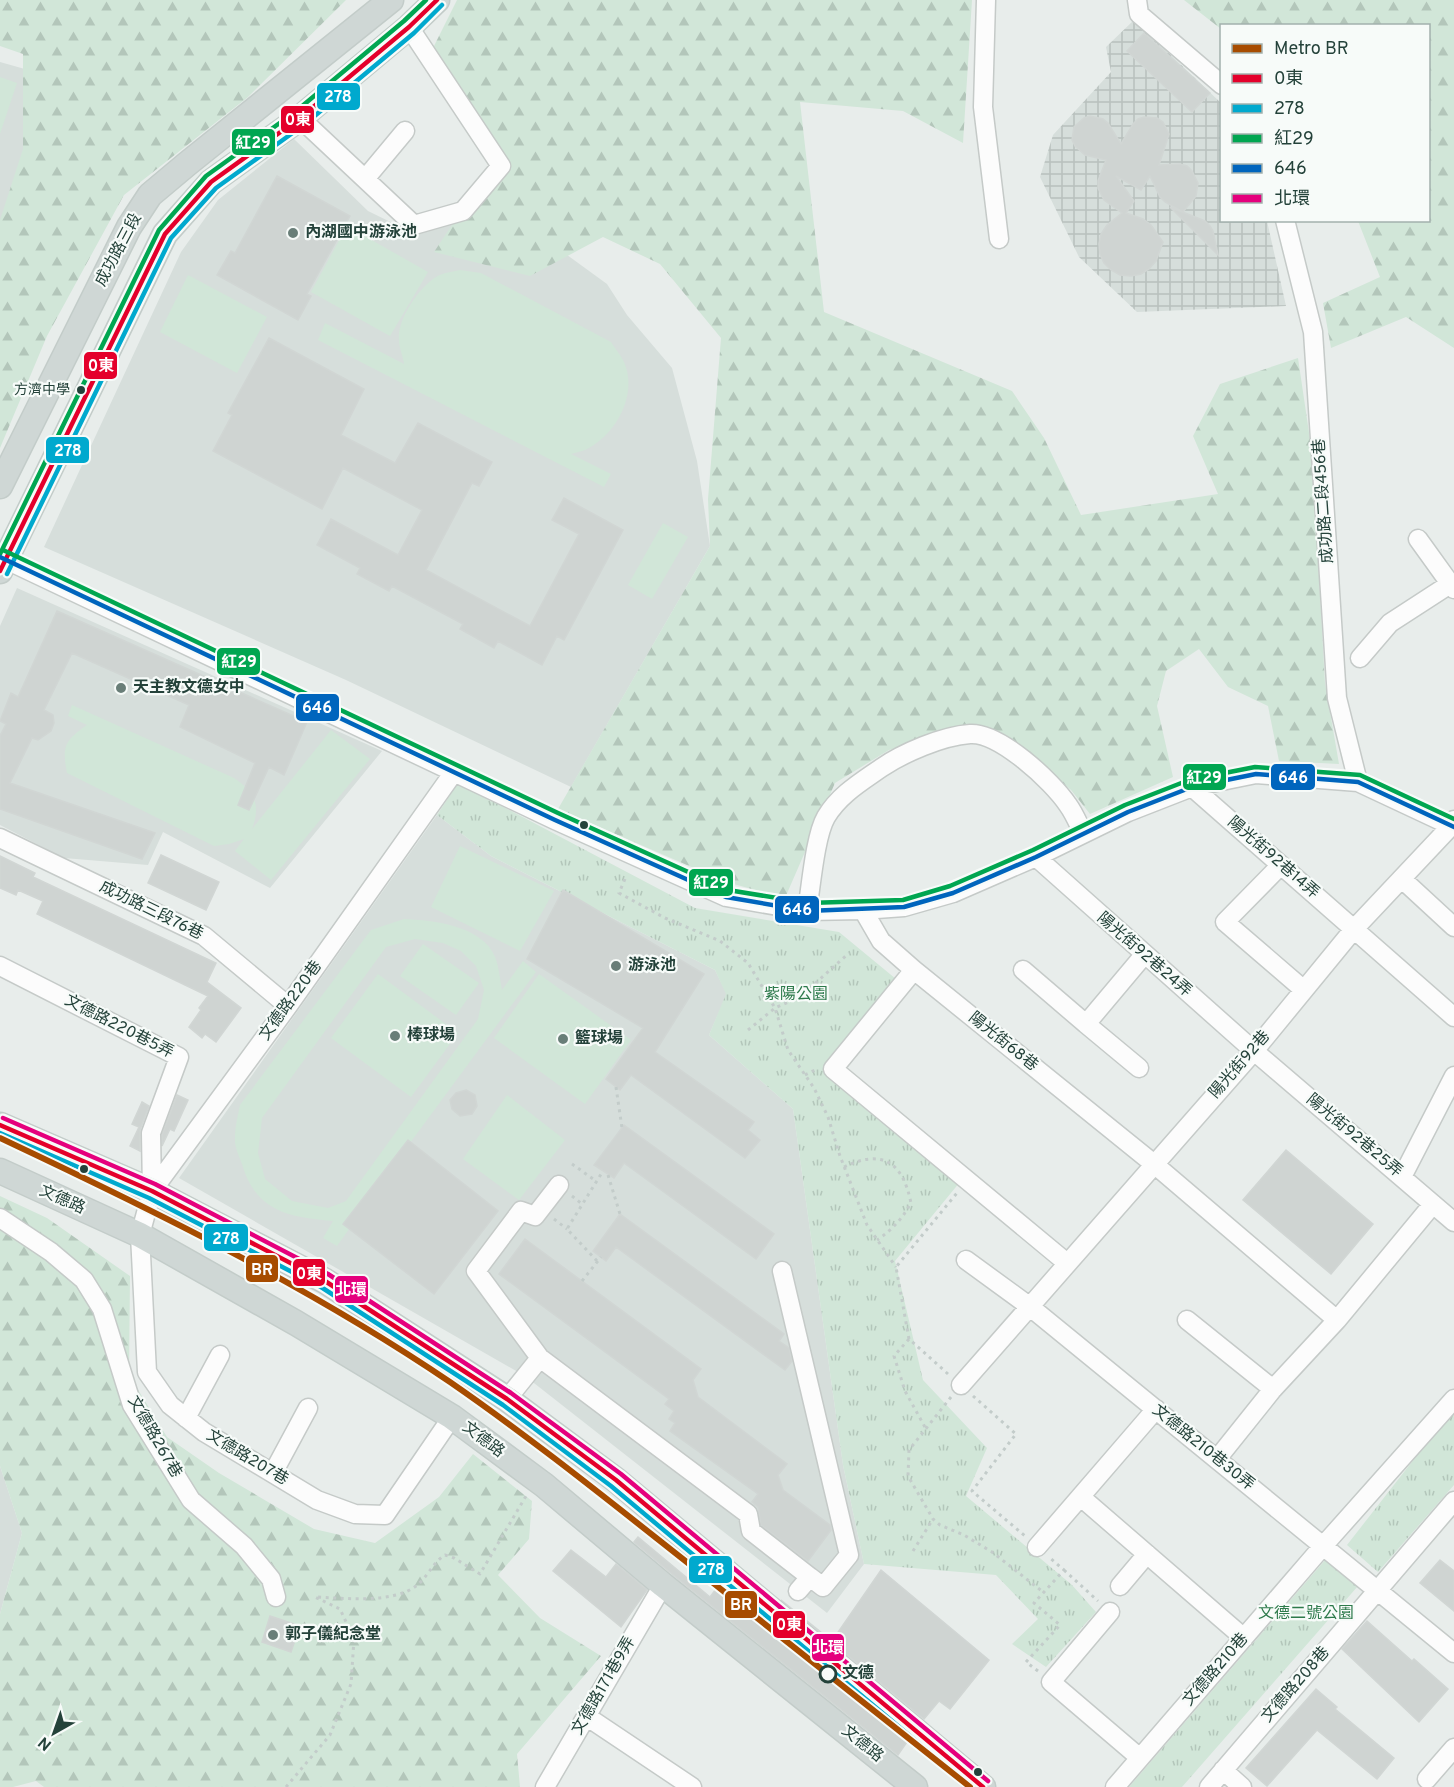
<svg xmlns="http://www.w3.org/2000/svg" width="1454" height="1787" viewBox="0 0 1454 1787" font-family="Overpass,'Noto Sans TC',sans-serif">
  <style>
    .built { fill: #d6dedb }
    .industrial { fill: url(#industrial-grid) }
    .grass { fill: #d1e6d8; fill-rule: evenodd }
    .forest { fill: url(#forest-firs) }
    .park { fill: url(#park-tufts) }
    .building { fill: #cfd4d2; stroke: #d1d6d4; stroke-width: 1.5 }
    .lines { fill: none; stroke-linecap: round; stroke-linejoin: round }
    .minor-casing { stroke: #c5cac8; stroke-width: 21 }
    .major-casing { stroke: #c3ccc9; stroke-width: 27 }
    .path { stroke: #c3ccca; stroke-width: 3; stroke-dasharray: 3 4.5; stroke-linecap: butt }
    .minor { stroke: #fcfcfc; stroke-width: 18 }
    .major { stroke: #cfd7d5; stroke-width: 24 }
    .bus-1-casing { stroke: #f7fbf9; stroke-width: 9 }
    .bus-2-casing { stroke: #f7fbf9; stroke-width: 9 }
    .bus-3-casing { stroke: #f7fbf9; stroke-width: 9 }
    .bus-4-casing { stroke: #f7fbf9; stroke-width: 9 }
    .bus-5-casing { stroke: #f7fbf9; stroke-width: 9 }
    .bus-1 { stroke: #e4002b; stroke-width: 4.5 }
    .bus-2 { stroke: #00a9ce; stroke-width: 4.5 }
    .bus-3 { stroke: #00a651; stroke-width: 4.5 }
    .bus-4 { stroke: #0065bd; stroke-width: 4.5 }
    .bus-5 { stroke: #e5007d; stroke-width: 4.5 }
    .metro-1-casing { stroke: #f7fbf9; stroke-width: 10 }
    .metro-1 { stroke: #a74c00; stroke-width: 6 }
    .poi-dot { fill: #697e78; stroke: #f7fbf9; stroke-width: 2 }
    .bus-dot { fill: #24423a; stroke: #f7fbf9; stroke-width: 2 }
    .stop-dot { fill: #f7fbf9; stroke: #24423a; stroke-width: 3 }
    .labels { text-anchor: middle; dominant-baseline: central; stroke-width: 4.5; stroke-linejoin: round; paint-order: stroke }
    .bus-label { font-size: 14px; fill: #24423a; stroke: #f7fbf9; text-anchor: end }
    .poi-label { font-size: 16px; font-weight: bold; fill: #24423a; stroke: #f7fbf9; text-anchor: start }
    .street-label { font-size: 16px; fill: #24423a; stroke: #f7fbf9 }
    .park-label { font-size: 16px; fill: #2d7a4b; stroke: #f7fbf9 }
    .stop-label { font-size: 16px; font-weight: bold; fill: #24423a; stroke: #f7fbf9; text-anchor: start }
    .line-badge { stroke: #f7fbf9; stroke-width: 2 }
    .badge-label { font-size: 16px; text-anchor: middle; font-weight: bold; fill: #fff }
  </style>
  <defs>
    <pattern id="industrial-grid" width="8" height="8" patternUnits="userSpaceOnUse" patternTransform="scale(1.5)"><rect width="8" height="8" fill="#d6dedb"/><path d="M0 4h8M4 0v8" fill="none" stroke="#b8c0bd"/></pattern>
    <pattern id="forest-firs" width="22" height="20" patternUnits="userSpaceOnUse" patternTransform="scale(1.5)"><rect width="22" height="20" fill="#d1e6d8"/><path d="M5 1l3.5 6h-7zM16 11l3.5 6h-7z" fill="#b3c6ba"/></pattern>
    <pattern id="park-tufts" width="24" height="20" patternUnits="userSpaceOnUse" patternTransform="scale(1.5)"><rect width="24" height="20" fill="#d1e6d8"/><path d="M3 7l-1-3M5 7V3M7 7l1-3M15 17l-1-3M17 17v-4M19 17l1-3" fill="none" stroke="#b3c6ba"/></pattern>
  </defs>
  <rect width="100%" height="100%" fill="#e8edeb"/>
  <path class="built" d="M0,62L46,75L0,230Z
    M294,139L368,211L415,234L498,196L563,252L607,284L627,315L672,368L697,461L710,546L571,787L346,680L44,547L181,252L218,200Z
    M17,588L382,751L270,888L163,832L148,865L64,858L0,825V626Z
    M437,815L491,856L715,970L727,994L709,1035L793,1109L843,1465L864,1564L827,1613L525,1376L179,1178Z
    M0,1466L22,1533L0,1614Z"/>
  <path class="industrial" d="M1134,20L1221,103L1222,220L1267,221L1286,306L1137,312L1079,257L1040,177L1053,135L1111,72L1106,47Z"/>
  <path class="grass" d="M0,77L17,83L0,134Z
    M347,226L428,272L390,336L311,292Z
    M460,270L481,273L611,342C615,349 621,355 624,362C638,393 617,433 589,448C584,451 577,452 571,454L611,474L604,487L318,340L325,323L404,364C403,356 399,348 399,340C397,320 417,291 433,279C441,273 450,272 460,270Z
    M188,275L267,317L237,373L160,332Z
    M663,523L688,537L652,599L628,585Z
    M72,705L234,778C255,792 261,805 252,829L331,730L370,759L271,880L235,851L244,839L229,844L214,846L67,773C62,747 64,741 87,725L68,716Z
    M460,846L554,891L520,951L431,907Z
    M404,919C433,920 483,926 495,957C499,967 500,979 502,990L523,961L536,972L410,1143L337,1246L323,1238L333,1221C289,1217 256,1212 242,1164C239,1156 234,1146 235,1137C235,1127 238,1115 240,1105L371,930ZM415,939L443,943L461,951L476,966L484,990L478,1019L346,1201L328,1208L292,1201L265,1179L258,1153L262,1118L386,947Z
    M423,944L479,983L456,1015L400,976Z
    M378,974L458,1033L411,1097L331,1038Z
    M539,974L631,1040L585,1104L494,1038Z
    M507,1095L565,1140L519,1200L463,1159Z"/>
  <path class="forest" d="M0,0H346L248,97L124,195L47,336L0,448V220L23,149V54L0,46Z
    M457,0H972L963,143L903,111L800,102L824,312L1012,391L1044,438L1081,515L1218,494L1193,436L1220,384L1298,358L1312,453L1325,683L1339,764L1279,761L1268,706L1228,687L1199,649L1166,671L1157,706L1173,777L1090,814L1071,790L1029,754L969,728L889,750L835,783L785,898L726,882L558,809L710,546L708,499L721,338L660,264L603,237L530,276L434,252L500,153L432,50Z
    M1184,0H1454V348L1406,317L1331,348L1323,303L1380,277L1358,221L1428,220V26H1222L1221,29Z
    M0,1196L47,1218L130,1276L129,1375L167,1437L219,1473L314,1529L375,1543L439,1497L473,1454L532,1501L529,1539L498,1575L540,1618L601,1656L517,1754L520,1787H44L36,1781L13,1787H0V1614L22,1533L0,1466Z"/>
  <path class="park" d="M458,783L695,908L839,932L896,979L826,1069L960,1182L895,1261L923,1380L987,1448L966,1496L1072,1585L1096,1612L1046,1667L1012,1644L1038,1619L996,1575L864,1564L843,1465L793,1109L709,1035L726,994L715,970L491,856L437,815Z
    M1454,1408V1485L1378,1572L1347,1545Z
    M1326,1559L1358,1586L1182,1787H1129Z"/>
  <path class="building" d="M1144,33L1210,93L1192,112L1127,51Z
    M1090,116L1103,119L1108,123L1121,144L1133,124L1138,119L1144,117L1157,118L1163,122L1169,134L1159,165L1180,164L1187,166L1192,171L1198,183L1196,196L1183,212L1165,202L1160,197L1150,176L1141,190L1116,176L1134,201L1126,213L1143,219L1151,225L1163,242L1156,261L1149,269L1141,274L1131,276L1120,275L1111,270L1104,263L1100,254L1099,244L1101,234L1107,225L1122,213L1104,200L1098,188V181L1106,160L1085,155L1075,146L1072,140L1074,127L1084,118Z
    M277,176L350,216L307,294L311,296L298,320L217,275L231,251L235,253Z
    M1170,207L1205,221L1210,226L1213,231L1218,255Z
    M269,338L364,389L341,435L395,463L418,423L492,462L479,486L472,483L426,570L530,626L579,534L552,520L564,498L623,530L564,640L557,636L542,665L498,641L494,648L460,629L463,624L392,586L389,591L357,574L360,568L317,545L331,519L398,555L422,510L343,468L322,509L213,451L232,415L228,413Z
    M57,611L307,722L284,775L269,767L249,810L238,805L255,763L180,727L189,705L72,653L44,710L53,715L54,723L51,731L38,740L32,738L10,783L155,833L142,859L0,809V736L6,724L0,721L11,693L18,697Z
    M161,855L219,882L206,910L148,883Z
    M0,856L35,873L33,877L216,963L207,982L241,1008L216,1042L205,1034L202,1038L189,1027L201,1010L199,1008L208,996L37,914L43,901L18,890L16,895L0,888Z
    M563,890L704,974L655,1052L754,1122L748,1130L760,1140L745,1158L631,1075L620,1090L606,1079L643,1028L527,959Z
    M466,1090L475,1095L477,1106L472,1114L460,1116L452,1109L450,1100L456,1093Z
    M177,1095L188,1100L174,1131L170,1129L162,1146V1135Z
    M142,1102L149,1106L140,1130V1151L130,1146L139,1127L132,1124Z
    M624,1125L774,1234L756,1259L624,1163L614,1178L594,1165Z
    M408,1140L498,1211L434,1294L343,1224Z
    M1286,1150L1373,1224L1331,1274L1243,1200Z
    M620,1214L784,1334L779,1341L789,1348L792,1361L785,1370L616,1247L606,1261L593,1251Z
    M525,1239L701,1369L693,1380L698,1397L787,1464L778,1475L783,1490L830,1525L831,1530L808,1561L761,1525L758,1507L752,1502L758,1494L670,1431L675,1423L669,1419L674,1411L665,1404L669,1399L499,1274Z
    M638,1537L710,1597L719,1585L907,1742L898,1755L672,1574L634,1542Z
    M571,1550L606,1577L616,1564L647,1590L621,1627L553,1571Z
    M1440,1560L1454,1571V1611L1420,1583Z
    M881,1570L989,1660L950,1709L939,1701L924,1719L781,1600L832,1641Z
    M270,1616L300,1626L291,1652L262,1642Z
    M1367,1621L1412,1661L1414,1659L1448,1689L1419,1722L1342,1649Z
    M1316,1689L1337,1707L1335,1709L1394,1758L1377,1779L1317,1730L1267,1786L1246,1768Z"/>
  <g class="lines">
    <g class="minor-casing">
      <path id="minor" d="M986,0L983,107L999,239
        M1137,0L1139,14L1222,85
        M300,118L414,225L463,211L501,166L409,27
        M365,179L405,131
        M1285,220L1313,332L1337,698L1358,782
        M1418,539L1454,589
        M0,557L555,820L726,897L807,911L863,910L904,907L953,893L1036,857L1128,812L1192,787L1256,774L1358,782L1454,827
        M1360,658L1390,623L1450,584
        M1192,787L1454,1017
        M0,838L204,936L288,1006
        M1036,857L1254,1051L1454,1222
        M1281,865L1225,922L1304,990
        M1402,879L1454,927
        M863,910L881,941L914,970L1154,1164L1337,1320L1433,1204
        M807,911C811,887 815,836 826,817C839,795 861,782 881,768C903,753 942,736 970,734C999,732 1052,781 1068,805C1074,813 1078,823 1083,833
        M0,966L179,1057L151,1133L152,1191
        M914,970L833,1069L1067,1263
        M1023,970L1086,1024L1144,955
        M1086,1024L1139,1068
        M1402,1177L1454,1076
        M0,1218L51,1252L84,1280L102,1309L132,1405L191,1500L244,1546L271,1579L276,1597
        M966,1260L1029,1306L1454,1653
        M782,1271L849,1555L823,1587L810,1577
        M1187,1320L1273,1389
        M540,1358L748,1514L751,1531L810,1577L798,1591
        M961,1385L1254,1051L1354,929L1452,825L1454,820
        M507,1399L540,1358L476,1271L521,1211L535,1216L559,1185
        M452,1417L385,1515L355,1514L317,1500L204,1432L170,1405L147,1372L140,1235L152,1191L288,1006L454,772
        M186,1418L220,1355
        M1217,1459L1273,1389L1337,1320
        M273,1473L308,1408
        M1082,1498L1244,1638
        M1037,1547L1156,1409
        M1120,1586L1147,1554
        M1110,1612L1051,1682L1140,1758
        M586,1716L692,1787
        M1223,1770L1242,1787
        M1427,1779L1454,1748
        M545,1787L663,1585
        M1115,1787L1323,1546L1454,1399
        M1209,1787L1454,1501"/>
    </g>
    <g class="major-casing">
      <path id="major" d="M0,486L129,227L150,195L187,164L391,0
        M0,571L165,234L211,182L300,118L409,27L437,0
        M0,1125L152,1191L325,1281L507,1399L616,1480L983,1787
        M0,1171L140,1235L296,1323L452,1417L544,1485L663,1585L915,1787"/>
    </g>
    <path class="path" d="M625,879L619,893L665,918L720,941L748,963L775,1008L788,1050L814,1088L828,1117L840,1156L867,1225L896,1267
      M748,1030L775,1008L800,997L849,953
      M805,1075L815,1070
      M616,1087L622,1128
      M572,1164L596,1181
      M844,1167C883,1148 903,1163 911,1203C902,1219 892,1230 877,1240
      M608,1175L620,1214
      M572,1196L582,1204
      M554,1219L567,1229
      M597,1261L567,1229L603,1171
      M582,1281L601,1257
      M909,1339L894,1356L905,1391L926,1429
      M948,1374L909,1339L896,1267L957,1193
      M973,1396L1016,1434L972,1491L1025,1536
      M951,1397L909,1450L908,1476L933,1519L940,1525L964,1535L992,1552L1043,1592
      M913,1551L933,1519
      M1064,1570L1098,1601
      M1038,1671L1026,1662L1060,1625L1034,1603L1064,1570L1050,1558
      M286,1787L330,1735L351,1684L354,1639L340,1609L315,1597C344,1598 392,1604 416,1586C427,1578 433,1562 445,1555L454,1558L480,1574L526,1496"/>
    <use href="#minor" class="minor"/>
    <use href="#major" class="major"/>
    <g class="bus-1-casing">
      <path id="bus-1" d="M0,571L165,234L211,182L300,118L409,27L437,0
        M0,1125L152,1191L325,1281L507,1399L616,1480L983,1787"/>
    </g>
    <g class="bus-2-casing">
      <path id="bus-2" d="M7,574L171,238L216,188L305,124L414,33L442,5
        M0,1133L149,1198L321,1287L503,1405L611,1486L971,1787"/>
    </g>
    <g class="bus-3-casing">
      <path id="bus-3" d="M3,550L558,813L728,890L808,903L903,900L950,886L1033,850L1125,805L1189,780L1255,767L1360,775L1454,819
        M0,554L159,230L206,176L295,112L404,21L426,0"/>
    </g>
    <g class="bus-4-casing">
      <path id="bus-4" d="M0,557L555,820L726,897L807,911L904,907L953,893L1036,857L1128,812L1192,787L1256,774L1358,782L1454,827"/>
    </g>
    <g class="bus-5-casing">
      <path id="bus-5" d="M3,1118L155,1184L328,1274L511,1393L621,1474L988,1781"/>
    </g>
    <use href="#bus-1" class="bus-1"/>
    <use href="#bus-2" class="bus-2"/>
    <use href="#bus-3" class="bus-3"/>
    <use href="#bus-4" class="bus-4"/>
    <use href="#bus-5" class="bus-5"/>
    <g class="metro-1-casing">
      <path id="metro-1" d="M0,1138C155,1211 308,1286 450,1382C534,1440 613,1504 693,1567C786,1640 878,1714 970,1787"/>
    </g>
    <use href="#metro-1" class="metro-1"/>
  </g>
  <g class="poi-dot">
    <circle cx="293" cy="233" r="6"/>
    <circle cx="121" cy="688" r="6"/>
    <circle cx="616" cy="966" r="6"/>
    <circle cx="395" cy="1036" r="6"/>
    <circle cx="563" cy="1039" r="6"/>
    <circle cx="273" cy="1635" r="6"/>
  </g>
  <g class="bus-dot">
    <circle cx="81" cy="390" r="5"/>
    <circle cx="584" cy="825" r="5"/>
    <circle cx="84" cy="1169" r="5"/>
    <circle cx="978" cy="1772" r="5"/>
  </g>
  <circle class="stop-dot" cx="828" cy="1674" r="8"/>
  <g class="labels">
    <g class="bus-label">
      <text x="70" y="390">方濟中學</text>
    </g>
    <g class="poi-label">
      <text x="305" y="233">內湖國中游泳池</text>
      <text x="133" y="688">天主教文德女中</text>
      <text x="628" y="966">游泳池</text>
      <text x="407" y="1036">棒球場</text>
      <text x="575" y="1039">籃球場</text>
      <text x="285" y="1635">郭子儀紀念堂</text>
    </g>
    <g class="street-label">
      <text transform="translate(119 250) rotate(-62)">成功路三段</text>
      <text transform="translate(1324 501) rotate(-94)">成功路二段456巷</text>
      <text transform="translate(1273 858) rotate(41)">陽光街92巷14弄</text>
      <text transform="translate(151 911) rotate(26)">成功路三段76巷</text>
      <text transform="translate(1144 955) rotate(41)">陽光街92巷24弄</text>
      <text transform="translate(291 1001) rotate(-54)">文德路220巷</text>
      <text transform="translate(119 1027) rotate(27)">文德路220巷5弄</text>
      <text transform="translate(1003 1042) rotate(39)">陽光街68巷</text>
      <text transform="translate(1240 1065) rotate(-49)">陽光街92巷</text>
      <text transform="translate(1354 1136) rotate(40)">陽光街92巷25弄</text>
      <text transform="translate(62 1200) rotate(24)">文德路</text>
      <text transform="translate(154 1437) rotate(60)">文德路267巷</text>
      <text transform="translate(483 1440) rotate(37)">文德路</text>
      <text transform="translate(1203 1448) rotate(39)">文德路210巷30弄</text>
      <text transform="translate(247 1458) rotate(31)">文德路207巷</text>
      <text transform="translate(1216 1670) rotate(-49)">文德路210巷</text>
      <text transform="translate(1296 1685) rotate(-49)">文德路208巷</text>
      <text transform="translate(604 1686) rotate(-60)">文德路171巷9弄</text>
      <text transform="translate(862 1744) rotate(39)">文德路</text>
    </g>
    <g class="park-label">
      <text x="796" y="995">紫陽公園</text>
      <text x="1306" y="1614">文德二號公園</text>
    </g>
    <g class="stop-label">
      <text x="842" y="1674">文德</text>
    </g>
  </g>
  <g class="line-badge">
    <rect x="316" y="82" width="45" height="29" rx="6" fill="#00a9ce"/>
    <rect x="280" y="105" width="35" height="29" rx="6" fill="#e4002b"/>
    <rect x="231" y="128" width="45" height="28" rx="6" fill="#00a651"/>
    <rect x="83" y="351" width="35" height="29" rx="6" fill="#e4002b"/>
    <rect x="45" y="436" width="45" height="28" rx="6" fill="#00a9ce"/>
    <rect x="216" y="647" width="45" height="29" rx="6" fill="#00a651"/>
    <rect x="295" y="693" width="45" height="29" rx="6" fill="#0065bd"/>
    <rect x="1270" y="763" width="46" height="28" rx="6" fill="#0065bd"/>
    <rect x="1182" y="763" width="45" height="28" rx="6" fill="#00a651"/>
    <rect x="688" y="868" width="46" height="29" rx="6" fill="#00a651"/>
    <rect x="774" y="895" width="46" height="29" rx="6" fill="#0065bd"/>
    <rect x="203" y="1223" width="46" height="29" rx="6" fill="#00a9ce"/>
    <rect x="245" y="1254" width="34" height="29" rx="6" fill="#a74c00"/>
    <rect x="292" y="1258" width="34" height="29" rx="6" fill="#e4002b"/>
    <rect x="334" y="1275" width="35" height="29" rx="6" fill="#e5007d"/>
    <rect x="688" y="1555" width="45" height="29" rx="6" fill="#00a9ce"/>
    <rect x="724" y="1590" width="34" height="29" rx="6" fill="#a74c00"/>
    <rect x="772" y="1610" width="34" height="29" rx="6" fill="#e4002b"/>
    <rect x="811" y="1633" width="34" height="29" rx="6" fill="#e5007d"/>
  </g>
  <g class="badge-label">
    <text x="338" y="102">278</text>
    <text x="298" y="125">0東</text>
    <text x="253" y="148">紅29</text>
    <text x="101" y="371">0東</text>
    <text x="68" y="456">278</text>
    <text x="239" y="667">紅29</text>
    <text x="317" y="713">646</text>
    <text x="1293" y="783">646</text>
    <text x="1204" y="783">紅29</text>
    <text x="711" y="888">紅29</text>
    <text x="797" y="915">646</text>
    <text x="226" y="1244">278</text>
    <text x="262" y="1275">BR</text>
    <text x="309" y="1279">0東</text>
    <text x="351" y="1295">北環</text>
    <text x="711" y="1575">278</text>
    <text x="741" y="1610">BR</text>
    <text x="789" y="1630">0東</text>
    <text x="828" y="1653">北環</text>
  </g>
  <rect x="1220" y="24" width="210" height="198" fill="#f7fbf9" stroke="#a3b1ad" stroke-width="1.5"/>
  <rect x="1232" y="44" width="30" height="9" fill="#a74c00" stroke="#a3b1ad" stroke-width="1.5"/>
  <text x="1274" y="54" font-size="18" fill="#24423a">Metro BR</text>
  <rect x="1232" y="74" width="30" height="9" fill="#e4002b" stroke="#a3b1ad" stroke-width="1.5"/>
  <text x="1274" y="84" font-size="18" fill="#24423a">0東</text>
  <rect x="1232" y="104" width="30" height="9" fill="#00a9ce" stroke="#a3b1ad" stroke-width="1.5"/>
  <text x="1274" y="114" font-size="18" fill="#24423a">278</text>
  <rect x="1232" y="134" width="30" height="9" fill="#00a651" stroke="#a3b1ad" stroke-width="1.5"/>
  <text x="1274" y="144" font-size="18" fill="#24423a">紅29</text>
  <rect x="1232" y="164" width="30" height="9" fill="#0065bd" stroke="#a3b1ad" stroke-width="1.5"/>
  <text x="1274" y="174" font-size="18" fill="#24423a">646</text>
  <rect x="1232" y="194" width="30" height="9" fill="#e5007d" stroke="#a3b1ad" stroke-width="1.5"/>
  <text x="1274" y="204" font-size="18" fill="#24423a">北環</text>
  <g transform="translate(54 1733) rotate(220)" stroke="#f7fbf9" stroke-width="4.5" paint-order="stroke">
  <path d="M0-4.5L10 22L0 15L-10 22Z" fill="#24423a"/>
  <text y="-9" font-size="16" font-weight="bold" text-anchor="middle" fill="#24423a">N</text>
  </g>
</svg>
